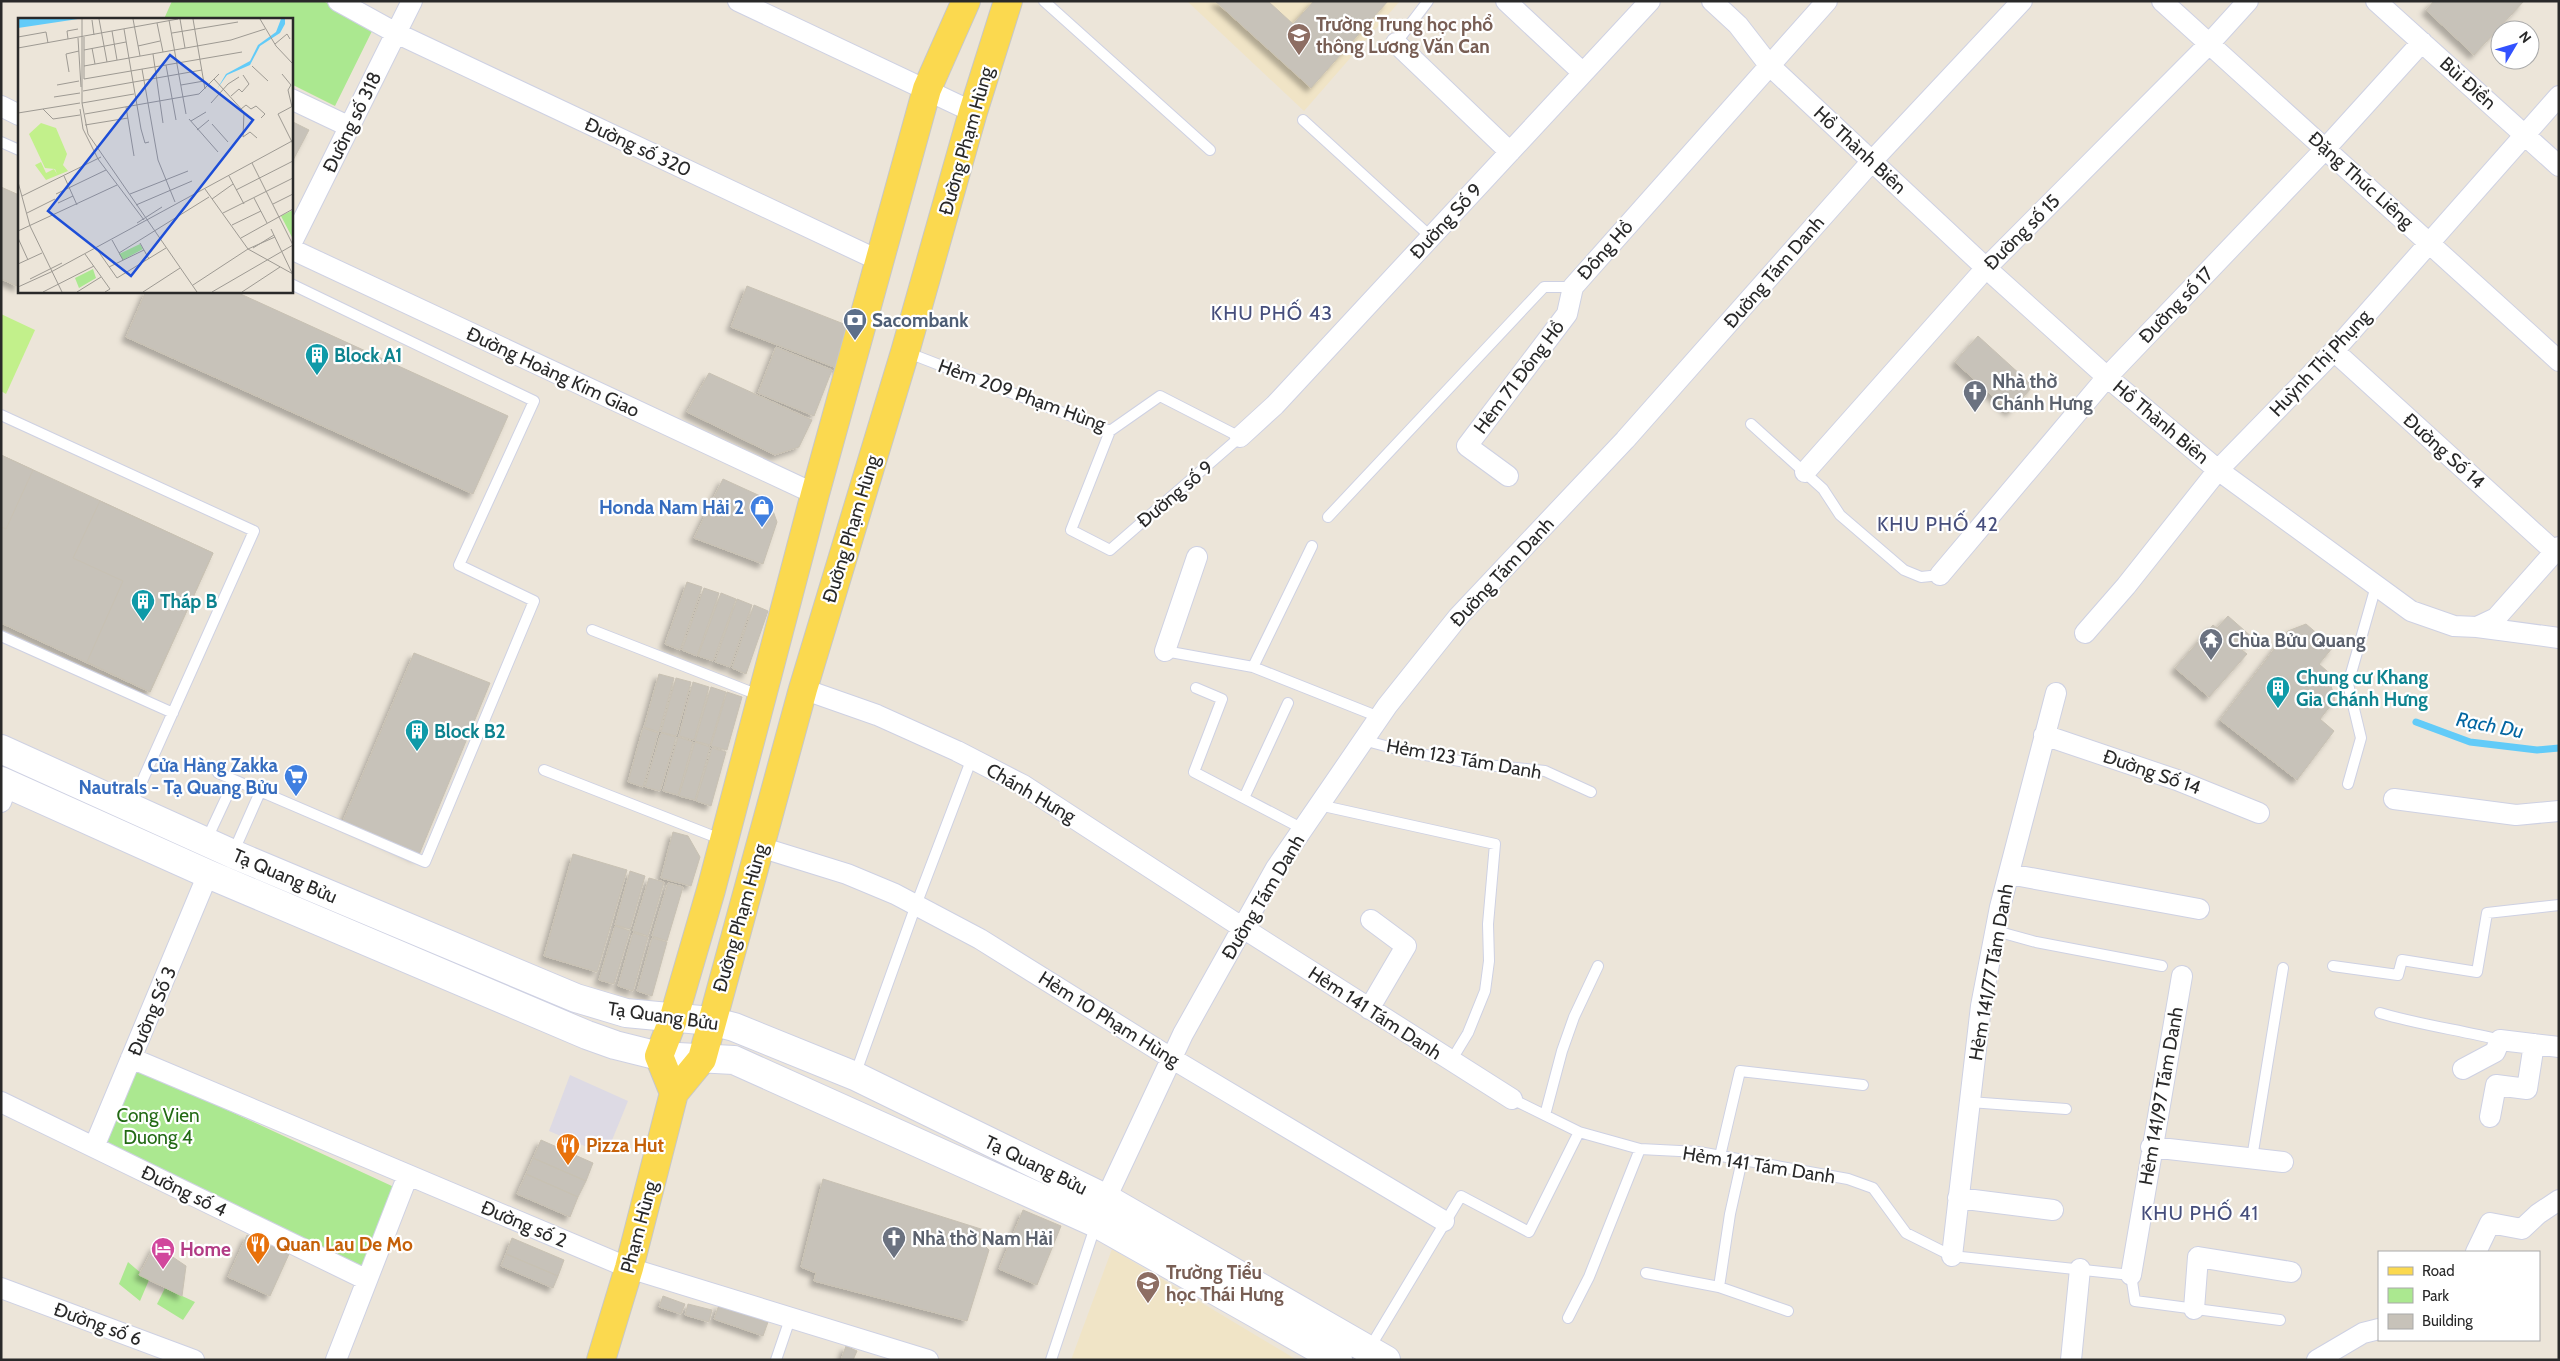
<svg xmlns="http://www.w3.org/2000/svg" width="2560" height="1361" viewBox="0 0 2560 1361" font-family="Cabin,sans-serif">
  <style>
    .industrial { fill: #dddae4 }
    .education { fill: #f0e4c6 }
    .green { fill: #abe890 }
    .pitch { fill: #c2f08b }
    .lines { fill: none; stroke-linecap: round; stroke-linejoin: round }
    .stream { stroke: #62cbf8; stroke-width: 7 }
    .building { fill: #c7c2b9; stroke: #c8c1b3; filter: url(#shadow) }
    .service-casing { stroke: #ced1e3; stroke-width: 12 }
    .minor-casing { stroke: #ced1e3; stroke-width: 22 }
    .secondary-casing { stroke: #ced1e3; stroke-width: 30 }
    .primary-casing { stroke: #c7c7c7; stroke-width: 30 }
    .service { stroke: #fff; stroke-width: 10 }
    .minor { stroke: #fff; stroke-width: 20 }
    .secondary { stroke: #fff; stroke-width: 28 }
    .primary { stroke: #fbd94f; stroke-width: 28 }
    .labels { text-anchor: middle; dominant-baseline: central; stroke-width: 4.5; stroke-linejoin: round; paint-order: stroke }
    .education-label { font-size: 19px; font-weight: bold; fill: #785e54; stroke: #fff; text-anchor: start }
    .street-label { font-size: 19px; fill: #292929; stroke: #fff }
    .service-label { font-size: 19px; font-weight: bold; fill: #4e5e75; stroke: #fff; text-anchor: start }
    .culture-label { font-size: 19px; font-weight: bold; fill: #0d838f; stroke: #fff; text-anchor: start }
    .worship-label { font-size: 19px; font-weight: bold; fill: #5b616d; stroke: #fff; text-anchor: start }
    .shop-label { font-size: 19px; font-weight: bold; fill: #366cbe; stroke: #fff; text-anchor: end }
    .park-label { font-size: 19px; fill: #236a14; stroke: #fff }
    .food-label { font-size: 19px; font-weight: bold; fill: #c56008; stroke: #fff; text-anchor: start }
    .hotel-label { font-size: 19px; font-weight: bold; fill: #b23c85; stroke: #fff; text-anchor: start }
    .neighbourhood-label { font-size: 20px; letter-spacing: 1px; fill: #464e7c; stroke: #fff }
    .water-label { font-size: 20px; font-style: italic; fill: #0366a2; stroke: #fff }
    .inset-road { fill: none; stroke: #9e9a93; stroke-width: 1 }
    .view { fill: #1d4ed8; fill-opacity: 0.15; stroke: #1d4ed8; stroke-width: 2.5 }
    .inset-edge { fill: none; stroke: #292929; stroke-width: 2.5 }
  </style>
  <defs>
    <filter id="shadow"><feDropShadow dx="-4.5" dy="4.5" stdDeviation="2.5" flood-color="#0004"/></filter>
  </defs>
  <rect width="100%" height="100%" fill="#ece5d9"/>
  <path class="industrial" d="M570,1075L628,1101L606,1155L549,1131Z"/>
  <path class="education" d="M1187,1H1400L1304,111Z
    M1112,1249L1297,1360H1071Z"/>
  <path class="green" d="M172,1H323L374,27L335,106L291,84V19H164Z
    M130,1065L394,1187L371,1270L102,1147Z
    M128,1262L149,1280L140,1301L119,1284Z
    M165,1288L195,1302L183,1320L157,1304Z"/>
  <path class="pitch" d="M1,314L35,330L6,394L1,391Z"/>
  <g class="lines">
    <path class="stream" d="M2416,722L2470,742L2537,750L2559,748"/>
  </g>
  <path class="building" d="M1215,1H1268L1293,24L1314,1H1388L1311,88Z
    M2434,1H2524L2474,55L2426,10Z
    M291,121L309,130L291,164Z
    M1,187L19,195V287L1,279Z
    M747,286L854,328L839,369L731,327Z
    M146,291H234L508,416L473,494L126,337Z
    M1978,336L2033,386L2010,412L1955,362Z
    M776,347L832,370L814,416L758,393Z
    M709,373L812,420L799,447L775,455L687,412Z
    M1,455L213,553L150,692L1,623Z
    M1,455L33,470L6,529L1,527Z
    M723,479L769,500L777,522L763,564L694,538Z
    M100,501L213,553L150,692L87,662L123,581L73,558Z
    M687,582L702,587L680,650L665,644Z
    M704,588L719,593L697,656L682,650Z
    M721,593L736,599L713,661L698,656Z
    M737,599L752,605L730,667L715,662Z
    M754,605L768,611L746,674L732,668Z
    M2228,616L2253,638L2242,650L2247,654L2209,697L2175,668L2213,625L2217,628Z
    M2306,624L2333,647L2319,664L2327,671L2335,700L2320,719L2334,731L2297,780L2220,720L2288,631Z
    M414,653L490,683L418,857L343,821Z
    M659,674L674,678L659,732L644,727Z
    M676,678L691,682L676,736L661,732Z
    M693,682L709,687L694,740L679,736Z
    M711,687L726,692L710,745L695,741Z
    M727,692L742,697L727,750L711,746Z
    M643,728L658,733L643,787L628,782Z
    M661,733L676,737L660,791L645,787Z
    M678,737L693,742L678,795L663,791Z
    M695,742L710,747L695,800L679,796Z
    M712,748L726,752L711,806L696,801Z
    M673,832L688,836L700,857L691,886L661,878Z
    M573,854L627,870L597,972L544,956Z
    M630,871L645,876L630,929L615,925Z
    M649,878L664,882L648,936L633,931Z
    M668,883L683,887L667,941L652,936Z
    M615,926L630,931L614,984L599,980Z
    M633,933L648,937L633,991L618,986Z
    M652,938L667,942L652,996L637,991Z
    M541,1140L593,1163L586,1181L533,1158Z
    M533,1158L586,1181L578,1197L526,1174Z
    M526,1174L578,1197L570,1217L517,1194Z
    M823,1179L984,1230L978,1239L989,1250L967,1321L814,1281L816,1273L801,1267Z
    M1023,1210L1061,1226L1037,1285L999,1269Z
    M247,1235L289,1254L270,1296L228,1277Z
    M512,1238L564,1260L558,1276L506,1254Z
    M155,1245L186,1266L182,1296L139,1275Z
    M506,1254L558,1276L553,1288L501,1266Z
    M663,1296L685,1304L681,1314L659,1307Z
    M688,1304L712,1310L709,1322L685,1315Z
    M719,1305L768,1322L763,1336L714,1319Z
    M846,1346L857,1351L853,1360H841Z"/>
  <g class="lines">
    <g class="service-casing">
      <path id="service" d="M1044,1L1210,150
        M1396,43L1428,1
        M1303,120L1431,237
        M1,142L19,150
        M906,352L1110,431L1160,396L1240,437L1110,550L1071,530L1110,431
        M1,415L254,531L131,806
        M1751,424L1823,489L1840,515L1904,570L1921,577L1940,575
        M1328,517L1544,287H1573
        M592,630L761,696
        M1,636L173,713
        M1165,651L1253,667L1379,717
        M1253,667L1312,546
        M1196,688L1222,699L1194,772L1303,829
        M1363,740L1408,752L1477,764L1545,771L1591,792
        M544,770L723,840
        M218,773L425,862L534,601L459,565L534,401L291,284
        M2348,784L2361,738L2348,684L2376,586
        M1244,798L1288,703
        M1319,805L1495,844L1488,924L1489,961L1485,991L1468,1033L1451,1061
        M206,841L234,781
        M233,853L260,792
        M1996,931L2036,942L2162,966
        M2333,966L2398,975L2402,960L2477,972L2487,913L2559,905
        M2380,1013C2420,1025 2460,1030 2500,1040
        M855,1075L916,905L972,758
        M1512,1099L1579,1132L1640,1149L1699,1152L1848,1179L1873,1188L1906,1233L1952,1256L2131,1275L2135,1301L2280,1320
        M1970,1102L2066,1109
        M1545,1115L1562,1051L1574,1017L1598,966
        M1720,1156L1740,1071L1863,1085
        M2252,1158L2283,968
        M1646,1273L1719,1287L1788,1311
        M1719,1287L1730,1214L1742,1160
        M1568,1318L1589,1277L1640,1149
        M1369,1349L1461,1196L1529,1232L1579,1132
        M776,1360L791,1316
        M1051,1360L1096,1224"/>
    </g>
    <g class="minor-casing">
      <path id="minor" d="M338,1L396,33L880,261
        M738,1L973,112
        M1506,1L1583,73
        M1712,1L1738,25L1769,65L1986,268L2107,377L2218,470L2411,611L2454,626L2477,627L2559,638
        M2162,1L2559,361
        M2376,1L2559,166
        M1396,43L1510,152
        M291,99L350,127
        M1,106L19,115
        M291,244L412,1
        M291,249L815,494
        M2334,351L2555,552
        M1240,437L1275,405L1650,1
        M1805,472L1986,268L2209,44L2248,1
        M1508,476L1467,446L1567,314L1573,287L1827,1
        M1940,575L2107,377L2326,148L2422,42
        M2477,627L2496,618L2559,547
        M2085,633L2126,586L2218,470L2334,351L2559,96
        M1165,651L1197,557
        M803,689L877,715L957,751L1023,785L1243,928L1512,1099
        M2044,735L2177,780L2259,813
        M2394,799L2516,815L2559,811
        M1,802L8,783
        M760,847L847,874L895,894L980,939L1171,1058L1444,1221
        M2009,874L2199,909
        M1369,1009L1406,946L1371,920
        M131,1058L629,1268L928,1360
        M2463,1069L2495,1052L2500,1040L2559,1047
        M1,1102L367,1280
        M2490,1117L2496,1085L2527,1089L2534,1044
        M94,1147L208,874
        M2151,1147L2283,1162
        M1958,1198L2053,1210
        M1101,1209L1183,1034L1276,868L1387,706L1458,617L1625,440L1872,161L2022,1
        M2476,1252L2490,1223L2522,1229L2538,1214L2559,1200
        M1952,1256L1981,1006L2000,907L2056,693
        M2131,1275L2182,976
        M1,1288L194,1360
        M2194,1309L2198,1257L2291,1272
        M336,1360L408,1175
        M2071,1360L2080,1269
        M2317,1360L2363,1333L2379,1329"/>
    </g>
    <g class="secondary-casing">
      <path id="secondary" d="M1,749L233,854L576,998L626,1013L711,1021L734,1027L855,1076L1105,1198L1386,1360
        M1,781L208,874L587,1035L615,1045L659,1056L734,1060L1096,1223L1338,1360"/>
    </g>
    <g class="primary-casing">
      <path id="primary" d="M674,1093L659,1056L674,1017L711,890L815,494L927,89L966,1
        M601,1360L629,1268L674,1093L702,1059L803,689L905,352L973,112L1008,1"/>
    </g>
    <use href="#service" class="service"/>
    <use href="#minor" class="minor"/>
    <use href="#secondary" class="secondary"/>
    <use href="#primary" class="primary"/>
  </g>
  <defs>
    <g id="school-pin" transform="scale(1.25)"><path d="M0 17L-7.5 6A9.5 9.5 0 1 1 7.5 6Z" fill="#8d6e63" stroke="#fff"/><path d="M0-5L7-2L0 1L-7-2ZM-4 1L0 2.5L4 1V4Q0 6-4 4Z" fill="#fff"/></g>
    <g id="bank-pin" transform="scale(1.25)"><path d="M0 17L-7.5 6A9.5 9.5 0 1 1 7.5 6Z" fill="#5c6f8a" stroke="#fff"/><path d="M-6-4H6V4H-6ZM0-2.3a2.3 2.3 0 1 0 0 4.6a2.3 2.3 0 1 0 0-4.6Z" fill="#fff"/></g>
    <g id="building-pin" transform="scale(1.25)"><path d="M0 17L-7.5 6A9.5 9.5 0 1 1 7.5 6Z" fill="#0f9aa8" stroke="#fff"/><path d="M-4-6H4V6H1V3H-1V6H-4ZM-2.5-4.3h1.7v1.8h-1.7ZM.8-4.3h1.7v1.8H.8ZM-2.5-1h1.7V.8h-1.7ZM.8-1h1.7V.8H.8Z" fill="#fff"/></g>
    <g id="church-pin" transform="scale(1.25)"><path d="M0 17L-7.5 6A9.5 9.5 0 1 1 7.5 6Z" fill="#6b7280" stroke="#fff"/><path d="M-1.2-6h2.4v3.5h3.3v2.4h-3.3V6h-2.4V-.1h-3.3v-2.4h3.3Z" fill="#fff"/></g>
    <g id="shop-pin" transform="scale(1.25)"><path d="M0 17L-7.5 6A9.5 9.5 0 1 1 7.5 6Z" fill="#3f7fe0" stroke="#fff"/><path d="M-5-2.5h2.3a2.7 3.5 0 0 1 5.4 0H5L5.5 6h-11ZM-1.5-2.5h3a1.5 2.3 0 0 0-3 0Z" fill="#fff"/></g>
    <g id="temple-pin" transform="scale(1.25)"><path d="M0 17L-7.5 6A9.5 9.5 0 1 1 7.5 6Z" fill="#6b7280" stroke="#fff"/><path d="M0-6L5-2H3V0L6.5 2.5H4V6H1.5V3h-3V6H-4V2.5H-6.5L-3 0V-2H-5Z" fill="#fff"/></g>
    <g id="supermarket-pin" transform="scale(1.25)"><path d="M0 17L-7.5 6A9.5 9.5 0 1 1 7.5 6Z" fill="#3f7fe0" stroke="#fff"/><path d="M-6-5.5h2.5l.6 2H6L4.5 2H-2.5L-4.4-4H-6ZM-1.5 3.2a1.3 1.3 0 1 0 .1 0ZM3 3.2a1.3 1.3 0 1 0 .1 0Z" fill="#fff"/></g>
    <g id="restaurant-pin" transform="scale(1.25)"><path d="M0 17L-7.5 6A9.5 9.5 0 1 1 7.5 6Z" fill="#e8710a" stroke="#fff"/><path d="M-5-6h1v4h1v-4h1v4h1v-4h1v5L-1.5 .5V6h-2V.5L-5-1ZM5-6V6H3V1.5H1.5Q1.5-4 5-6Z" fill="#fff"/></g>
    <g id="hotel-pin" transform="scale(1.25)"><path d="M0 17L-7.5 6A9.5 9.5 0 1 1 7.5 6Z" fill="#d1479c" stroke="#fff"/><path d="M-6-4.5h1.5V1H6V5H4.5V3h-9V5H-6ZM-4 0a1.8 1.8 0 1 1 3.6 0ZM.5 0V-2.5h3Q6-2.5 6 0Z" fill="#fff"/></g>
  </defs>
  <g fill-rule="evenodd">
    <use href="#school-pin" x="1299" y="35"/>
    <use href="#bank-pin" x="855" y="320"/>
    <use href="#building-pin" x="317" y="355"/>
    <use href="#church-pin" x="1975" y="392"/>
    <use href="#shop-pin" x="762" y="507"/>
    <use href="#building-pin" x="143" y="601"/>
    <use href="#temple-pin" x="2211" y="640"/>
    <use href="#building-pin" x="2278" y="688"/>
    <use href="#building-pin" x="417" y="731"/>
    <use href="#supermarket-pin" x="296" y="776"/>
    <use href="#restaurant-pin" x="568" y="1145"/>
    <use href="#church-pin" x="894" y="1238"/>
    <use href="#restaurant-pin" x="258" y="1244"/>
    <use href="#hotel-pin" x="163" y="1249"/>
    <use href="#school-pin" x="1148" y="1283"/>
  </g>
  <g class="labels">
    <g class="education-label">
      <text x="1316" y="24">Trường Trung học phổ<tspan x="1316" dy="22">thông Lương Văn Can</tspan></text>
      <text x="1166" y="1272">Trường Tiểu<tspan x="1166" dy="22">học Thái Hưng</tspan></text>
    </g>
    <g class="street-label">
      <text transform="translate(2468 83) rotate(42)">Bùi Điền</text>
      <text transform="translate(352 122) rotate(-64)">Đường số 318</text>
      <text transform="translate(966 141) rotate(-74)">Đường Phạm Hùng</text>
      <text transform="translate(638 147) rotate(25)">Đường số 320</text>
      <text transform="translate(1860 150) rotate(43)">Hồ Thành Biên</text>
      <text transform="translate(2361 180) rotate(42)">Đặng Thúc Liêng</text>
      <text transform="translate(1446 221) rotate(-47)">Đường Số 9</text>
      <text transform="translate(2022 232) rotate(-45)">Đường số 15</text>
      <text transform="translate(1605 250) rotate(-48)">Đông Hồ</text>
      <text transform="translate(1774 272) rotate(-49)">Đường Tám Danh</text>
      <text transform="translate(2176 305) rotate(-46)">Đường số 17</text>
      <text transform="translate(2320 363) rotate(-47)">Huỳnh Thị Phụng</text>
      <text transform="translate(553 372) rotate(25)">Đường Hoàng Kim Giao</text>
      <text transform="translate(1519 377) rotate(-53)">Hẻm 71 Đông Hồ</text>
      <text transform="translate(1022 395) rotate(20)">Hẻm 209 Phạm Hùng</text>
      <text transform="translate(2161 422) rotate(40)">Hồ Thành Biên</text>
      <text transform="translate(2444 451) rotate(42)">Đường Số 14</text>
      <text transform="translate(1175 494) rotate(-40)">Đường số 9</text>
      <text transform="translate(851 529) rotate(-73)">Đường Phạm Hùng</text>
      <text transform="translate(1502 572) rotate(-47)">Đường Tám Danh</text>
      <text transform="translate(1464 759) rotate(10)">Hẻm 123 Tám Danh</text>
      <text transform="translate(2152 772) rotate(19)">Đường Số 14</text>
      <text transform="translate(1031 793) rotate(30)">Chánh Hưng</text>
      <text transform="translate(285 876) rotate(23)">Tạ Quang Bửu</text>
      <text transform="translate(1263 897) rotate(-59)">Đường Tám Danh</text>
      <text transform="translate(740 918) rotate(-74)">Đường Phạm Hùng</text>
      <text transform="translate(1991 972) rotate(-80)">Hẻm 141/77 Tám Danh</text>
      <text transform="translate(152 1011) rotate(-67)">Đường Số 3</text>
      <text transform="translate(1375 1013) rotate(33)">Hẻm 141 Tám Danh</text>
      <text transform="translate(663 1016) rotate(8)">Tạ Quang Bửu</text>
      <text transform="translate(1109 1019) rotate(32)">Hẻm 10 Phạm Hùng</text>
      <text transform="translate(2161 1096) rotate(-80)">Hẻm 141/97 Tám Danh</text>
      <text transform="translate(1036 1165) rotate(26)">Tạ Quang Bửu</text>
      <text transform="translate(1759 1165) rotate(9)">Hẻm 141 Tám Danh</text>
      <text transform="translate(184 1191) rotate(26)">Đường số 4</text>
      <text transform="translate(524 1224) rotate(23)">Đường số 2</text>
      <text transform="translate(639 1227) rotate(-75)">Phạm Hùng</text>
      <text transform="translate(98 1324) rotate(20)">Đường số 6</text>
    </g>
    <g class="service-label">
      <text x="872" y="320">Sacombank</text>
    </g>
    <g class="culture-label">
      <text x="334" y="355">Block A1</text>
      <text x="160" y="601">Tháp B</text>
      <text x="2296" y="677">Chung cư Khang<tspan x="2296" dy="22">Gia Chánh Hưng</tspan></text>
      <text x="434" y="731">Block B2</text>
    </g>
    <g class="worship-label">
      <text x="1992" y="381">Nhà thờ<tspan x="1992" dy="22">Chánh Hưng</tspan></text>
      <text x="2228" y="640">Chùa Bửu Quang</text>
      <text x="912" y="1238">Nhà thờ Nam Hải</text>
    </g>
    <g class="shop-label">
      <text x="744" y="507">Honda Nam Hải 2</text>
      <text x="278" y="765">Cửa Hàng Zakka<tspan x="278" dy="22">Nautrals - Tạ Quang Bửu</tspan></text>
    </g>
    <g class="park-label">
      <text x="158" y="1115">Cong Vien<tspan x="158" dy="22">Duong 4</tspan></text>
    </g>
    <g class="food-label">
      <text x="586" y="1145">Pizza Hut</text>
      <text x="276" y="1244">Quan Lau De Mo</text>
    </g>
    <g class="hotel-label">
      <text x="180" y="1249">Home</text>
    </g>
    <g class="neighbourhood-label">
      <text x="1272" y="313">KHU PHỐ 43</text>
      <text x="1938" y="524">KHU PHỐ 42</text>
      <text x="2200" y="1213">KHU PHỐ 41</text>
    </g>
    <g class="water-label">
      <text transform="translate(2490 725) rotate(11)">Rạch Du</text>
    </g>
  </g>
  <g transform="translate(18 18)">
    <rect width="275" height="275" fill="#ece5d9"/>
    <path d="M275,192V221L263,198ZM122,226L125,231L105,242L101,236ZM75,251L78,260L61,270L57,260Z" fill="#abe890"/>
    <path d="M23,105L38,110L49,136L45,147L50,153L28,162L17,147L23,144L28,155L36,151L39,156L37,151L27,150L11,116Z" fill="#c2f08b"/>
    <path d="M0,1H60L0,10ZM263,1H267V6L262,15L242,28L232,47L209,57L199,71L208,56L232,43L240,27L258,14Z" fill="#62cbf8"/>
    <path class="inset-road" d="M64,1V85L70,116L179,274M81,1L89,44M115,1L122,38M162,1L167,30M175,1L187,71M242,1L258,28L275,46M74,2L76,17M151,2L168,96M139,5L145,34M106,11L123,111L127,125L131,124M94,13L99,42M154,15L220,4M0,19L28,14L30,25M66,19V61M60,20L63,69M50,21L49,13L60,11M257,26L269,16L272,21M120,28L142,23M0,30L160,1M74,30L77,46M66,32L108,24M135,36L145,105M148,47L158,102M66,48L213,22L247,11M234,48L250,63M124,51L140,142L157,184M51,54L48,36L61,33M264,56L273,67L270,72L274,89M66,61L224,34M196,61L226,94L225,119M39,67L61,63M163,67L186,63M65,73L184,52M213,78L221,71L224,74L231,66L225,57M36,79L62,75M64,85L116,76M193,85L210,66L221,59M275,88L260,96L275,126M108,89L116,138M25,91L35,101L62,97M62,91L65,111L80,141L126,202M223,91L228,87L233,91L238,88L247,96L243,100M0,95L62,85M67,96L181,76L201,56M171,101L200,134M173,103L188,94M194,106L210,124M67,107L110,100M179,112L191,102M225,119L232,114L239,120M234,145L275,227M46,158L59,187M211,158L226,186M0,164L12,208L44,274M187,171L230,231L275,256M218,172L275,143M38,176L88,152M112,176L170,153M4,178L83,139M236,180L249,205M194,181L215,166M40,185L55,178M255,186L275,176M118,187L174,163M9,195L37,181M205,195L275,160M119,205L144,189M214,207L243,193M253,211L274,255M0,213L99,167M0,220L10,242M223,220L275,191M94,222L105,242M122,225L131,241M78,230L99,260L148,230M235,230L256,217M101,235L191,179M67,236L92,271L87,274M0,246L24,235M91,249L126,232M12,261L44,245M175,267L230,231L257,219M0,269L33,254L274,123M25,274L76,248M59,274L83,259M125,274L162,250M194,274L275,227M224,274L262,249"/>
    <path class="view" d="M152,37L235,102L113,258L30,193Z"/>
    <rect width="275" height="275" class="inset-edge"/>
  </g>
  <rect width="2560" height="1361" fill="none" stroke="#292929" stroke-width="5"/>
  <rect x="2378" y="1251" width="162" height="90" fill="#ffffff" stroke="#a9a9a9"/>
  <rect x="2388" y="1267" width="25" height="8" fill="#fbd94f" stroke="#a9a9a9"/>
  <text x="2422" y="1276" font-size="15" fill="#292929">Road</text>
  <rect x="2388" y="1288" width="25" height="15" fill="#abe890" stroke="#a9a9a9"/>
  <text x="2422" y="1301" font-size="15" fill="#292929">Park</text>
  <rect x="2388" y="1314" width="25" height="15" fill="#c7c2b9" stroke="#a9a9a9"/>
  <text x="2422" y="1326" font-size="15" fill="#292929">Building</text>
  <g transform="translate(2515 45) rotate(52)"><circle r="24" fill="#ffffff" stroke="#a9a9a9"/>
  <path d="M0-4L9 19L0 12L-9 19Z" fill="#3352ff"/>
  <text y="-8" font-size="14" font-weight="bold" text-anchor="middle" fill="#292929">N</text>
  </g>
</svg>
